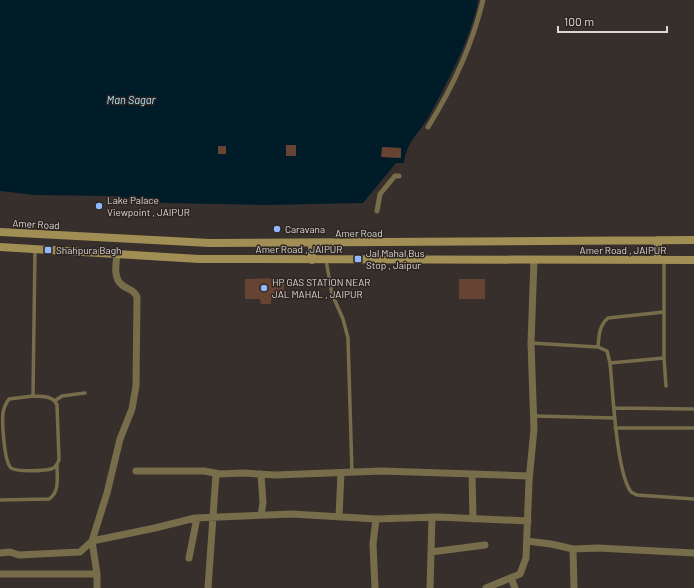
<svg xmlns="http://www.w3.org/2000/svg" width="694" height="588" viewBox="0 0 694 588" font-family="Barlow,sans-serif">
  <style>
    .water { fill: #001c28; fill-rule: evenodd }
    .building { fill: #664332 }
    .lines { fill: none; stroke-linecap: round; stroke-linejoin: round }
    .service { stroke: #786d4a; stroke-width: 3.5 }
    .pedestrian { stroke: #786d4a; stroke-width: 5 }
    .minor { stroke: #786d4a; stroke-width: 7 }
    .secondary { stroke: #a08e55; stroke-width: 8 }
    .poi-dot { fill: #90b8fd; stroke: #2d2521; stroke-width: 1.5 }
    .labels { text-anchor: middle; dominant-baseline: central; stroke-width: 3; stroke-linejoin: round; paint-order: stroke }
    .poi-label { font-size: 10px; fill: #dcd7d4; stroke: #2d2521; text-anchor: start }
    .street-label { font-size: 10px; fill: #dcd7d4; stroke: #2d2521 }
    .water-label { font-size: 11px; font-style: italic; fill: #abe5ff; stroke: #2d2521 }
  </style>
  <rect width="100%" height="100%" fill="#372f2b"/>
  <path class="water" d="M0,0H478C473,35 445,87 428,118C417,136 407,141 404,163H396L363,203L264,205L163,203L113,196L35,195L0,191ZM286,145H296V156H286ZM218,146H226V154H218ZM382,147L401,148V158L382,157Z"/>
  <path class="building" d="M286,145H296V156H286Z
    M218,146H226V154H218Z
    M382,147L401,148V158L381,157Z
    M284,278V298L271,299V304H261L260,299H245V279Z
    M459,279H485V299H459Z"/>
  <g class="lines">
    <path class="service" d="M326,260L332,294L343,319L348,338L352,473
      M664,261V358L666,386
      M531,343L598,347L607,351L610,363
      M598,347C599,335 599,326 608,318L664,312
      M664,358L610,363C613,391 616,472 631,492L637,495L694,499
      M33,396C42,397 53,395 57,405L59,460C57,464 56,468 51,469C44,471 16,472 11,468C4,462 2,422 3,413C4,407 6,403 9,399Z
      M33,396L35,249
      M56,400L62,396L85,393
      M614,408L694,409
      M534,416L615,418
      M615,428H694
      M0,500L49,499C60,492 57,477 57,465"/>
    <path class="pedestrian" d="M428,127C453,87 472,46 483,0
      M377,211L380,194L395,176H399"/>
    <path class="minor" d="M136,471H204L220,474L243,473L275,475L382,471L529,476
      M261,474L263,503L261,515
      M472,474L473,519
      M339,517L341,473
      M527,541L551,544L573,549L574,588
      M573,549L598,548L694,553
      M431,552L485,545
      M0,553L10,552L19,555L80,552L92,541L155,528L195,518L292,514L376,519L438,517L528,521
      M189,558L197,518
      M0,574H97
      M511,578L515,588
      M97,588V574L92,541L107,493L120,439L132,409L136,386L137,297C134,289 128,290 122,285C113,278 116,264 117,254
      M208,588L216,474
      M375,588L373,544L376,519
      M430,588L432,517
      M486,588L520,574L526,558L529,481L534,429L531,343L534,260"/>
    <path class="secondary" d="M0,232L210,243L694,240
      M658,240V260
      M0,247L199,259L694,260
      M312,260V243"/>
  </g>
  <g class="poi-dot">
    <circle cx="99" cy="206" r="4"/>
    <circle cx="277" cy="229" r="4"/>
    <rect x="44" y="246" width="8" height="8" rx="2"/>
    <rect x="354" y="255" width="8" height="8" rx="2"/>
    <circle cx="264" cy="288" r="4"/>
  </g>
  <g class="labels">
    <g class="poi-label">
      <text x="107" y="200">Lake Palace<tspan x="107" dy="12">Viewpoint , JAIPUR</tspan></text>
      <text x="285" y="229">Caravana</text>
      <text x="56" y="250">Shahpura Bagh</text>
      <text x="366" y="253">Jal Mahal Bus<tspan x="366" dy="12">Stop , Jaipur</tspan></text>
      <text x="272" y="282">HP GAS STATION NEAR<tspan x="272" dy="12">JAL MAHAL , JAIPUR</tspan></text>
    </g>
    <g class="street-label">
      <text transform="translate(36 224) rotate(3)">Amer Road</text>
      <text x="359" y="233">Amer Road</text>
      <text x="299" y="249">Amer Road , JAIPUR</text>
      <text x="623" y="250">Amer Road , JAIPUR</text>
    </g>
    <g class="water-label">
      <text x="131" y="99">Man Sagar</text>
    </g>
  </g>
  <path d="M558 26v6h109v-6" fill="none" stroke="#dcd7d4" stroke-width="2"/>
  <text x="564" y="26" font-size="12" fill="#dcd7d4" stroke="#2d2521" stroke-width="3" paint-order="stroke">100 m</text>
</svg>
